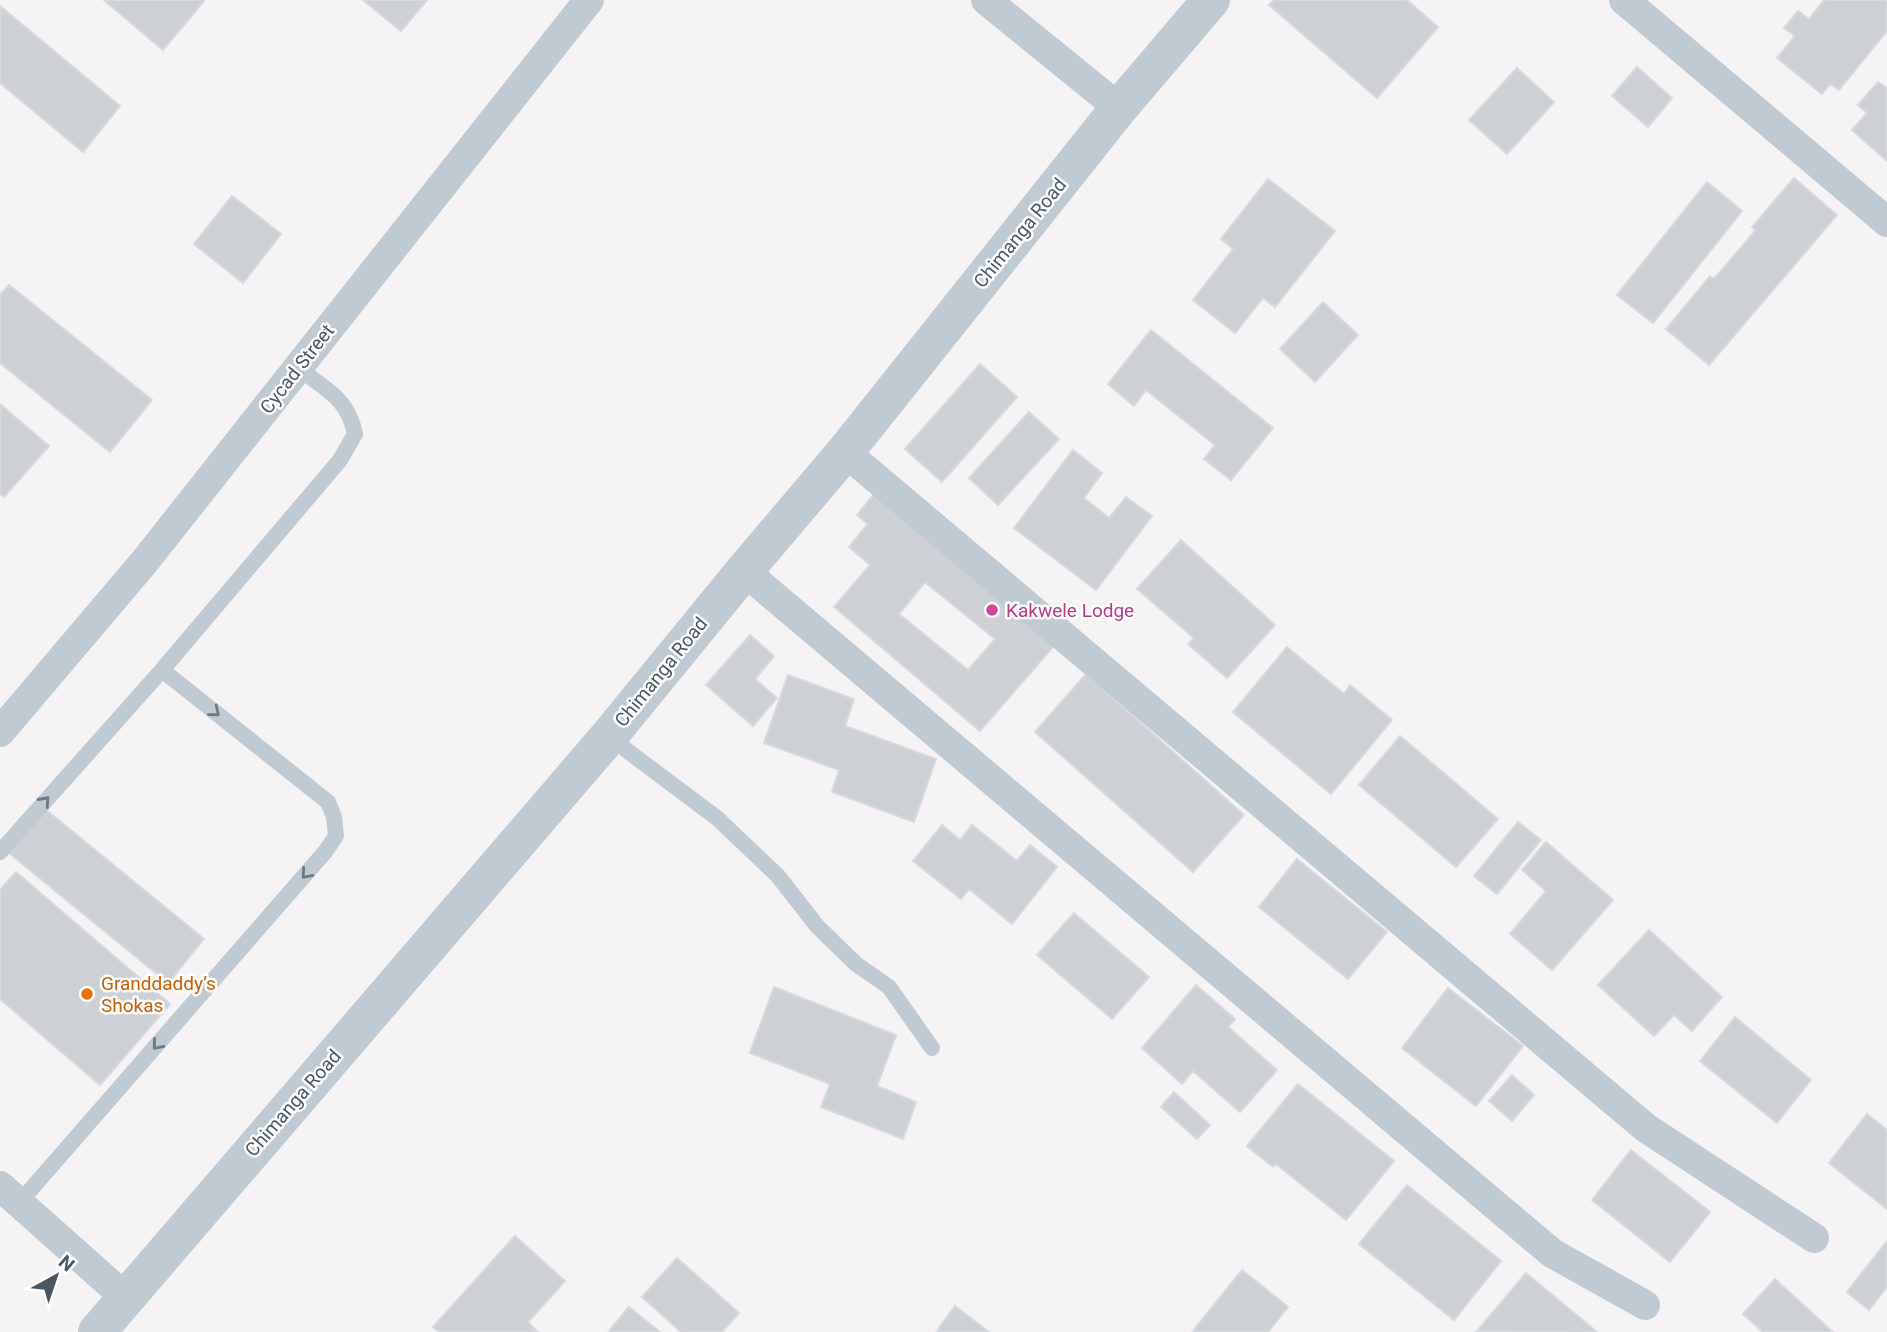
<svg xmlns="http://www.w3.org/2000/svg" width="1887" height="1332" viewBox="0 0 1887 1332" font-family="Roboto,sans-serif">
  <style>
    .building { fill: #cdd0d5; stroke: #d6d9de; stroke-width: 2; fill-rule: evenodd }
    .lines { fill: none; stroke-linecap: round; stroke-linejoin: round }
    .service { stroke: #c0cad3; stroke-width: 16 }
    .minor { stroke: #c0cad3; stroke-width: 30 }
    .tertiary { stroke: #c0cad3; stroke-width: 38 }
    .oneway { stroke: #6d7a84 }
    .hotel-dot { fill: #d1479c; stroke: #fff; stroke-width: 2.5 }
    .food-dot { fill: #e8710a; stroke: #fff; stroke-width: 2.5 }
    .labels { text-anchor: middle; dominant-baseline: central; stroke-width: 5; stroke-linejoin: round; paint-order: stroke }
    .street-label { font-size: 19px; fill: #495762; stroke: #fff }
    .hotel-label { font-size: 19px; fill: #b23c85; stroke: #fff; text-anchor: start }
    .food-label { font-size: 19px; fill: #c56008; stroke: #fff; text-anchor: start }
  </style>
  <rect width="100%" height="100%" fill="#f5f3f3"/>
  <path class="building" d="M104,0H203L204,1L163,50Z
    M363,0H427L401,31Z
    M1274,0H1407L1438,27L1377,98L1269,5Z
    M1824,0H1887V31L1839,90L1830,84L1822,94L1777,58L1795,36L1784,28L1798,11L1809,19Z
    M0,6L120,106L83,152L0,83Z
    M1637,67L1672,98L1648,127L1612,96Z
    M1517,68L1554,102L1507,154L1469,120Z
    M1878,82L1887,88V161L1852,130L1867,113L1858,105Z
    M1794,178L1837,215L1709,365L1666,329L1710,276L1714,279L1756,230L1752,227Z
    M1268,179L1335,231L1275,307L1263,298L1235,333L1193,300L1233,249L1221,239Z
    M1707,182L1742,211L1653,323L1617,295Z
    M232,196L281,234L243,283L194,244Z
    M9,285L152,400L110,452L0,363V295Z
    M1323,302L1358,335L1315,382L1280,349Z
    M1151,330L1273,428L1231,480L1204,459L1215,445L1146,390L1134,406L1108,384Z
    M980,364L1017,397L942,482L905,449Z
    M0,404L49,446L4,497L0,494Z
    M1029,412L1059,439L998,505L969,478Z
    M1073,450L1102,473L1084,498L1109,518L1126,497L1152,516L1096,590L1014,528Z
    M880,487L1059,640L980,731L834,607L870,565L849,547L868,524L857,515ZM925,582L995,639L968,670L899,614Z
    M1181,540L1275,625L1227,678L1188,644L1194,638L1137,589Z
    M750,635L774,656L755,679L777,698L753,726L706,685Z
    M1287,647L1344,694L1350,685L1392,720L1331,794L1233,712Z
    M1086,674L1244,815L1193,872L1035,732Z
    M788,675L854,699L845,726L936,759L914,822L832,792L839,770L764,743Z
    M1400,736L1498,819L1456,867L1359,785Z
    M45,809L204,939L168,983L9,853Z
    M1518,822L1541,840L1497,894L1474,876Z
    M942,825L960,840L972,825L1017,861L1030,845L1057,867L1012,924L969,889L961,899L913,861Z
    M1546,842L1613,900L1552,970L1510,934L1546,891L1522,870Z
    M1297,859L1387,932L1348,979L1259,907Z
    M16,872L170,1004L100,1085L0,999V890Z
    M1074,913L1149,977L1112,1019L1037,955Z
    M1649,930L1722,997L1692,1031L1674,1015L1654,1036L1598,985Z
    M1196,985L1235,1019L1228,1027L1277,1070L1240,1112L1193,1071L1182,1084L1142,1048Z
    M774,987L896,1035L877,1086L916,1102L903,1139L821,1107L830,1084L750,1053Z
    M1448,988L1523,1046L1476,1106L1402,1048Z
    M1735,1017L1811,1080L1777,1123L1700,1061Z
    M1512,1075L1534,1095L1512,1121L1489,1101Z
    M1298,1084L1394,1161L1346,1220L1276,1164L1273,1167L1247,1146Z
    M1174,1092L1210,1125L1197,1139L1161,1107Z
    M1867,1114L1887,1130V1209L1829,1163Z
    M1631,1150L1710,1212L1670,1262L1592,1200Z
    M1407,1185L1501,1261L1454,1320L1359,1244Z
    M515,1236L565,1281L528,1322L538,1332H439L433,1327Z
    M1887,1241V1287L1869,1310L1847,1292Z
    M677,1258L739,1313L722,1332H681L642,1297Z
    M1242,1270L1288,1307L1268,1332H1192Z
    M1526,1273L1597,1332L1477,1331Z
    M1775,1279L1833,1332H1763L1743,1314Z
    M955,1306L989,1332H936Z
    M629,1307L660,1332H608Z"/>
  <g class="lines">
    <path class="service" d="M609,737L717,818L778,876L817,926L856,964L889,987L932,1048
      M0,852L162,670L340,460L355,434C348,398 325,389 298,368
      M19,1203L325,852L336,836L334,817L328,802L162,670"/>
    <path class="minor" d="M986,0L1119,108
      M1624,0L1887,222
      M845,452L1646,1128L1814,1238
      M744,571L1552,1253L1645,1305
      M0,732L145,561L589,0
      M0,1186L126,1298"/>
    <path class="tertiary" d="M97,1332L609,736L744,571L845,452L1119,108L1211,0"/>
  </g>
  <defs><path id="oneway-chevron" d="M-2-3.5L2.5 0L-2 3.5" fill="none" stroke-width="1.6" stroke-linecap="round" stroke-linejoin="round" transform="scale(1.75)"/></defs>
  <g class="oneway">
    <use href="#oneway-chevron" transform="translate(215 712) rotate(39)"/>
    <use href="#oneway-chevron" transform="translate(45 801) rotate(-48)"/>
    <use href="#oneway-chevron" transform="translate(306 874) rotate(131)"/>
    <use href="#oneway-chevron" transform="translate(157 1045) rotate(131)"/>
  </g>
  <circle class="hotel-dot" cx="992" cy="610" r="7"/>
  <circle class="food-dot" cx="87" cy="994" r="7"/>
  <g class="labels">
    <g class="street-label">
      <text transform="translate(1020 233) rotate(-51)">Chimanga Road</text>
      <text transform="translate(297 369) rotate(-52)">Cycad Street</text>
      <text transform="translate(661 672) rotate(-51)">Chimanga Road</text>
      <text transform="translate(293 1103) rotate(-49)">Chimanga Road</text>
    </g>
    <g class="hotel-label">
      <text x="1006" y="610">Kakwele Lodge</text>
    </g>
    <g class="food-label">
      <text x="101" y="983">Granddaddy’s<tspan x="101" dy="22">Shokas</tspan></text>
    </g>
  </g>
  <g transform="translate(56 1276) rotate(40)" stroke="#ffffff" stroke-width="5" paint-order="stroke">
  <path d="M0-5L12 26L0 18L-12 26Z" fill="#495762"/>
  <text y="-10" font-size="19" font-weight="bold" text-anchor="middle" fill="#495762">N</text>
  </g>
</svg>
